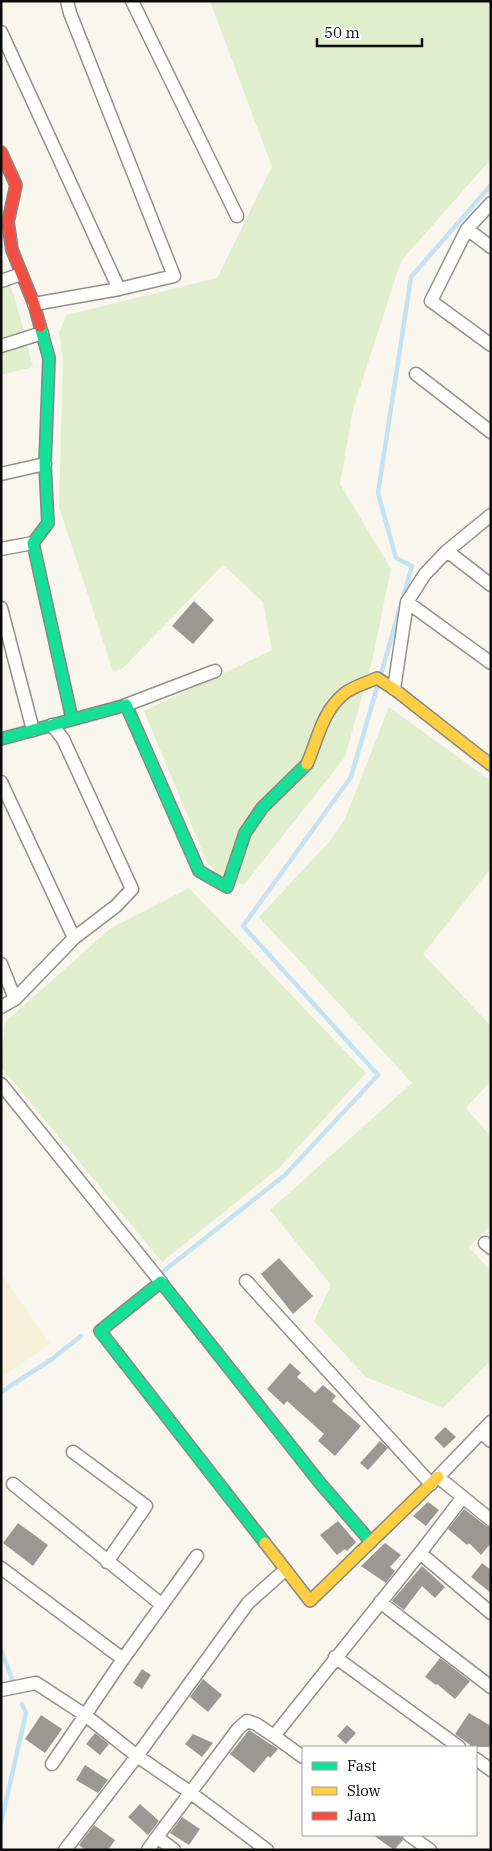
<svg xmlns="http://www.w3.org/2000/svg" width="492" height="1851" viewBox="0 0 492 1851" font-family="'IBM Plex Serif',serif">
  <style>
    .farmland { fill: #f6f2d9 }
    .green { fill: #e1eecd }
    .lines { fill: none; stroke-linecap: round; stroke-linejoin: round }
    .stream { stroke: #c4e3f2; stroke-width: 4.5 }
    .building { fill: #9b9894 }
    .street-casing { stroke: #92908c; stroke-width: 15 }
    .fast-casing { stroke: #888783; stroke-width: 14 }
    .slow-casing { stroke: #888783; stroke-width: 14 }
    .jam-casing { stroke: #888783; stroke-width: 14 }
    .street { stroke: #fefefc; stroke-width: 12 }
    .fast { stroke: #16e098; stroke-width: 11 }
    .slow { stroke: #ffcf43; stroke-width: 11 }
    .jam { stroke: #f24e42; stroke-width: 11 }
  </style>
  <rect width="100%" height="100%" fill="#f9f6ed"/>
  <path class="farmland" d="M1,1274L50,1344L1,1378Z"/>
  <path class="green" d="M210,1H491V159L401,261L353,409L340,484L391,569L373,657L345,757L244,885L220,875L207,862L144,711L272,650L263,602L223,565L122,669L113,671L59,507L63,357L59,333L66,315L217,278L272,167Z
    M1,267L14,295L33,367L1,375Z
    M389,707L491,781V868L423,954L491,1026V1081L466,1108L491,1137V1225L469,1247L491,1271V1360L443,1408L366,1377L314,1321L331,1285L270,1210L412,1083L259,917L328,843L344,821Z
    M189,888L366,1073L280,1167L162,1262L1,1067L5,1022L111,928Z"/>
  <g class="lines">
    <path class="stream" d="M381,674L412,566L396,558L378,493L411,277L491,185
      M160,1274L285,1175L378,1075L243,926L351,777L378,684
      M1,1392L52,1359L81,1336
      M1,1650L12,1679
      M1,1823L26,1713L22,1704"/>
  </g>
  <path class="building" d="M194,601L214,620L193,644L172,626Z
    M279,1258L313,1296L293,1314L261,1274Z
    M290,1363L301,1373L297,1377L315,1393L323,1385L336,1396L332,1401L361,1426L335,1456L318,1441L324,1434L287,1401L284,1405L267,1389Z
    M445,1427L456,1437L444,1448L434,1438Z
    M380,1441L388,1448L368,1470L360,1463Z
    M428,1502L439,1510L426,1526L413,1516Z
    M464,1509L486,1526L491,1528V1543L481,1555L469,1543L467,1545L448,1529Z
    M338,1521L356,1542L347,1551L345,1549L337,1555L320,1535Z
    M18,1523L48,1545L33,1566L3,1543Z
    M385,1543L401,1555L390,1567L395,1571L386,1583L361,1566Z
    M482,1563L491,1570V1593L471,1577Z
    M422,1566L445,1587L435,1598L422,1586L404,1610L392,1601Z
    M440,1658L470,1681L455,1699L437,1684L436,1685L425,1677Z
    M142,1669L151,1675L142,1689L133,1683Z
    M203,1679L222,1695L208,1712L190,1697Z
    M469,1713L491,1726V1747H473L455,1734Z
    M41,1715L62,1729L45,1753L25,1739Z
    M347,1725L356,1733L346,1744L337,1736Z
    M249,1730L278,1749L270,1758L268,1756L254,1773L230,1754Z
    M95,1733L109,1744L100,1755L86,1744Z
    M193,1734L213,1743L202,1757L185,1744Z
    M85,1765L108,1780L98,1793L76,1780Z
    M140,1804L159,1821L148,1835L128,1817Z
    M182,1817L200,1829L189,1845L170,1833Z
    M94,1825L115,1840L108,1850H85L79,1845Z
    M373,1835H401L403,1840L394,1850Z"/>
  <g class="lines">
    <g class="street-casing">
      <path id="street" d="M67,1L70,13L174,276L119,289
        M132,1L237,216
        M1,32L119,289L34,304
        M491,203L467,229L431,301L491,345
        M467,229L491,247
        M1,281L21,274
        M1,346L42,333
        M416,374L491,432
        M1,474L45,464
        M1,549L33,543
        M447,551L491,585
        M407,602L425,574L447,551L491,515
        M1,608L33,730
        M394,689L407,602L491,663
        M126,705L215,671
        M1,782L74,938
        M1,964L15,999
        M1,1007L15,999L74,938L116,906L132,889L63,739L52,725
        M1,1084L161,1282
        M485,1243L491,1248
        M246,1281L431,1484
        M491,1422L438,1477L491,1520
        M481,1432L491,1441
        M73,1452L146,1506L107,1562
        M13,1484L162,1605
        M420,1553L491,1613
        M1,1568L123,1659
        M380,1602L491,1687
        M335,1657L459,1747
        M1,1690L36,1683L85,1715L137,1756L191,1793L267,1850
        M274,1736L303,1757
        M476,1759L491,1770
        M52,1764L123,1659L197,1556
        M409,1835L430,1850
        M65,1850L137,1756L248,1603L285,1570
        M148,1850L157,1837
        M174,1850L157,1837L238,1729L247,1721L256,1724L274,1736L420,1553L463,1497"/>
    </g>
    <g class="fast-casing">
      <path id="fast" d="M40,326L49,358L45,464L48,523L33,543L72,719
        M1,739L126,705L199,871L227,887L245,833L262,808L307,764
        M265,1543L100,1331L161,1282L320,1483L371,1542"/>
    </g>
    <g class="slow-casing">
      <path id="slow" d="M307,764C318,739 322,711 345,693C354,686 367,683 377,678L394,689L491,765
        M265,1543L310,1601L438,1477"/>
    </g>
    <g class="jam-casing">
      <path id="jam" d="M1,152L16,185L8,222L12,250L34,304L40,326"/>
    </g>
    <use href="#street" class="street"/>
    <use href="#fast" class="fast"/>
    <use href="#slow" class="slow"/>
    <use href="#jam" class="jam"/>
  </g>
  <rect width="492" height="1851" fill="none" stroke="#0a0a0a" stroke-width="5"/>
  <rect x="302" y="1746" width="175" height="90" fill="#ffffff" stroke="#9d9d9d"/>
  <rect x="312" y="1762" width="25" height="8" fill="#16e098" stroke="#9d9d9d"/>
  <text x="347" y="1771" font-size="15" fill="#0a0a0a">Fast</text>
  <rect x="312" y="1787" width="25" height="8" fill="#ffcf43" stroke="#9d9d9d"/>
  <text x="347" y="1796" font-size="15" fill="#0a0a0a">Slow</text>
  <rect x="312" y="1812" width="25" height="8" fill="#f24e42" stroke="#9d9d9d"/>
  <text x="347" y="1821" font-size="15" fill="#0a0a0a">Jam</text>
  <path d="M317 38v8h105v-8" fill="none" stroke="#0a0a0a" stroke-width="2.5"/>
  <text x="324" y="38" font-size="15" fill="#0a0a0a" stroke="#ffffff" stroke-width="4" paint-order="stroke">50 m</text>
</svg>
